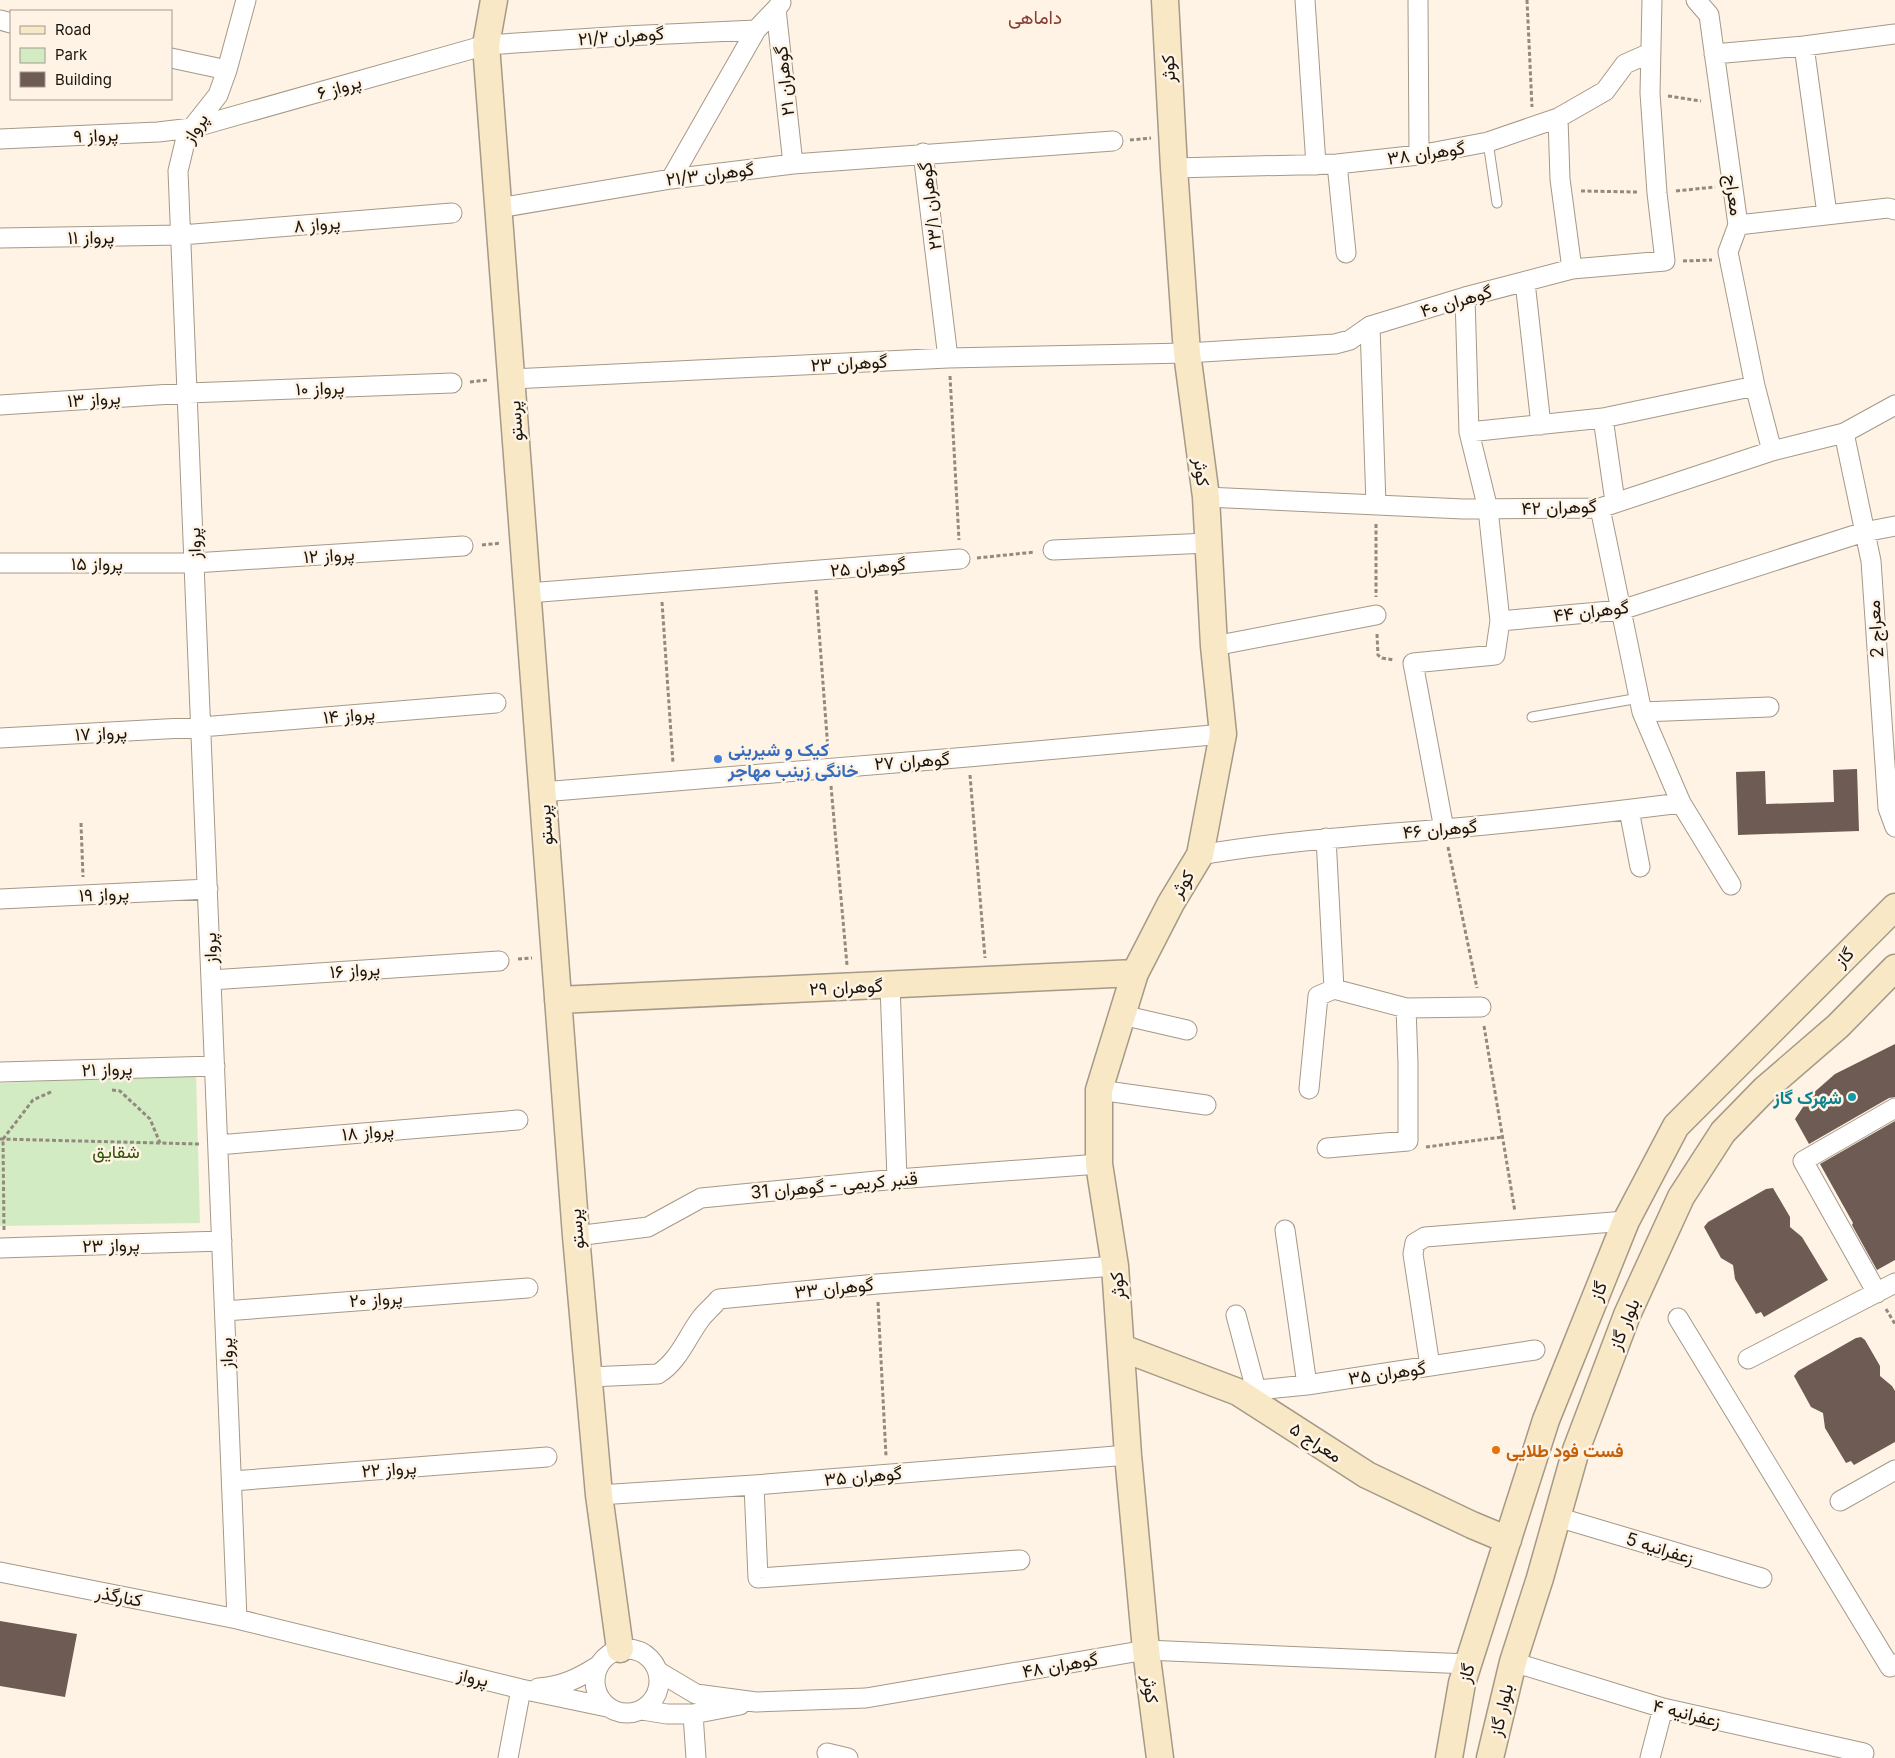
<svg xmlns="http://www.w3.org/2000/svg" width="1895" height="1758" viewBox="0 0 1895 1758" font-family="Inter,Vazirmatn,sans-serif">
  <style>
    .green { fill: #d3ebc3 }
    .building { fill: #6e5b53 }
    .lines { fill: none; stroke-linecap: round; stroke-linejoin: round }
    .lane-casing { stroke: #a59988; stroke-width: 11 }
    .street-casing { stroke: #a59988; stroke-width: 21 }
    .secondary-casing { stroke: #a59988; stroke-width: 29 }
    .path { stroke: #928a7f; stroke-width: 3; stroke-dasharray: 4 2.5; stroke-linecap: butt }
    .lane { stroke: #fff; stroke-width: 9 }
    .street { stroke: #fff; stroke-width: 19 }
    .secondary { stroke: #f8e8c6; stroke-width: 26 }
    .shop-dot { fill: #3f7fe0; stroke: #fef3e4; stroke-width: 2 }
    .culture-dot { fill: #0f9aa8; stroke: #fef3e4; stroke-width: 2 }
    .food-dot { fill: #e8710a; stroke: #fef3e4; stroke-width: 2 }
    .labels { text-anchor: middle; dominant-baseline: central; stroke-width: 5; stroke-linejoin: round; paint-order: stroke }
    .street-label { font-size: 18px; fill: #19150e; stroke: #fef3e4 }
    .shop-label { font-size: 18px; font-weight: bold; fill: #366cbe; stroke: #fef3e4; text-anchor: start }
    .culture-label { font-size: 18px; font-weight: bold; fill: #0d838f; stroke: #fef3e4; text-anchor: end }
    .park-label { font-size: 18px; fill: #2c5200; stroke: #fef3e4 }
    .food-label { font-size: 18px; font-weight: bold; fill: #c56008; stroke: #fef3e4; text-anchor: start }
    .neighbourhood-label { font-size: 19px; fill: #863f35; stroke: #fef3e4 }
  </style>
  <rect width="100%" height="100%" fill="#fef3e4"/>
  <path class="green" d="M196,1075L200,1223L0,1226V1083Z"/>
  <path class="building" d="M1857,769L1859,831L1738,835L1736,772L1765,771L1766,804L1834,802L1833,770Z
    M1895,1044V1097L1889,1098L1809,1144L1795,1119L1811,1095L1835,1074Z
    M1895,1121V1260L1877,1270L1852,1225L1853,1223L1820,1164Z
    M1773,1188L1790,1217V1227L1802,1237L1828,1280L1764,1317L1761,1312L1756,1314L1735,1279L1733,1265L1721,1258L1704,1227L1708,1222L1766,1189Z
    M1861,1337L1865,1340L1880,1366V1376L1892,1386L1895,1391V1442L1854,1465L1851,1461L1846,1463L1825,1428L1823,1413L1811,1407L1794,1376L1798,1371L1856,1338Z
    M0,1621L77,1634L65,1697L0,1686Z"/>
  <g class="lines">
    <g class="lane-casing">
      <path id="lane" d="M1488,142L1497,203
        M1532,717L1639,698"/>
    </g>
    <g class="street-casing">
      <path id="street" d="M246,0L227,70L218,95L192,128L185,142L178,171L237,1619L521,1689L607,1707
        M1305,0L1316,165
        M1418,0L1419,155
        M1696,0L1709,15L1738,225L1728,252L1755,386L1772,451
        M781,3L776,9L793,164
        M0,20L11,23
        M1714,54L1804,46
        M171,58L227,70
        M1558,118L1560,179L1572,269
        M0,139L158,132L192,128L486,45L625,36L756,30
        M923,153L948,358
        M1337,164L1346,253
        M1174,168L1337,164L1419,155L1488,142L1558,118L1605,91L1625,64L1650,53
        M671,179L756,30L776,9
        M499,208L671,179L793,164L1113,141
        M1827,214L1804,46L1895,34
        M1738,225L1888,208L1895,210
        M0,238L181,235L452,213
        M1525,282L1541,425
        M1465,297L1469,432
        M1370,326L1376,505
        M512,379L948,358L1187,353L1335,344L1350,340L1370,326L1465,297L1572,269L1665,261L1657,193L1650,93L1652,0
        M0,405L188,393L452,383
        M1844,433L1871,561L1888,808L1895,827
        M1206,497L1463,509L1600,508L1772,451L1844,433L1895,405
        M1615,502L1603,418L1755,386
        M1600,508L1642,712L1681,803L1731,885
        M1053,550L1208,543
        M0,563H194L463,546
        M528,593L960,559
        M1500,621L1488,509L1469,432L1603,418
        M1214,646L1376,615
        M1642,712L1769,707
        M0,738L201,727L496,703
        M542,792L968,757L1223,734
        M1629,810L1640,867
        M1444,829L1413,663L1495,655L1500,621L1621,610L1864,532L1895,526
        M1200,855C1281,841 1362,836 1444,829C1523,822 1602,813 1681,803
        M0,899L208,889
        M211,980L499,961
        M890,984L897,1179
        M1334,989L1406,1008L1481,1007
        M1122,1015L1187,1030
        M0,1072L215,1066
        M1309,1089L1318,996L1334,989L1326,838
        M1099,1090L1206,1105
        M218,1145L518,1120
        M1327,1148L1408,1141V1063L1406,1008
        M1285,1230L1307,1385
        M576,1236L648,1227L701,1198L897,1179L1099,1164
        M0,1248L222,1241
        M1877,1293L1803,1161L1895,1108
        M225,1311L528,1288
        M1236,1315L1256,1390
        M1678,1318L1890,1667L1895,1664
        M1748,1359L1895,1283
        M1430,1366L1413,1254L1415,1243L1425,1237L1626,1221
        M589,1377L658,1374C680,1360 687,1336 702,1317C707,1311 714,1305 719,1299L877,1284L1115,1266
        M1238,1392L1307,1385L1535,1350
        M232,1481L547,1457
        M754,1485L758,1578L1020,1560
        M599,1495L754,1485L1128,1455
        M1840,1501L1895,1470
        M1557,1517L1762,1578
        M0,1572L237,1619
        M595 1681a32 32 0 1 1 64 0a32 32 0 1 1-64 0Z
        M1513,1662L1663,1708L1864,1753
        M659,1672L696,1694L756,1702L866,1698L1146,1650L1468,1664
        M538,1688C561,1687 579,1678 598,1666
        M642,1710L667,1714H693L740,1705
        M693,1714L696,1758
        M827,1753L848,1758
        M508,1758L521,1689
        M1650,1758L1663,1708"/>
    </g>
    <g class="secondary-casing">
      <path id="secondary" d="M494,0L486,45L576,1236L599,1495L620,1649
        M558,1000L1135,973
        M1122,1348L1238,1392L1367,1475L1472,1525L1508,1540
        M1160,1758L1146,1650L1128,1455L1115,1266L1099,1164V1090L1135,973L1171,903L1200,855L1223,734L1214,646L1206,497L1187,353L1174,168L1165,0
        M1449,1758L1462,1683L1546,1420L1626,1221L1676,1126L1895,907
        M1490,1758L1513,1662L1540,1578L1576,1450L1627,1315L1681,1197L1723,1132L1765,1089L1838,1026L1895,968"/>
    </g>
    <path class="path" d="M1527,0L1532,107
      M1668,96L1701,101
      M1130,140L1151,138
      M1581,191L1637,192
      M1676,191L1715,187
      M1683,261L1712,260
      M950,376L959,540
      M470,382L488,380
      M1376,524V597
      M482,545L501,543
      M977,558L1035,552
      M816,590L828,750
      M662,602L673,763
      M1377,634L1378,655L1382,658L1394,660
      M970,775L985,958
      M831,786L847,965
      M81,823L83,877
      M1448,847L1477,988
      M518,959L532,958
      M1484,1026L1515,1212
      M112,1090L120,1091L150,1119L160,1143
      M0,1139L199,1144
      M1426,1147L1502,1137
      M4,1230L3,1139L33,1100L53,1091
      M878,1302L886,1456
      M1886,1309L1895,1324"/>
    <use href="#lane" class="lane"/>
    <use href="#street" class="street"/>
    <use href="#secondary" class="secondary"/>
  </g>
  <circle class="shop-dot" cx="718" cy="759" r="5"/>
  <circle class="culture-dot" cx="1852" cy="1097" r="5"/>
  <circle class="food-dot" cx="1496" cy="1450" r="5"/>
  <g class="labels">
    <g class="street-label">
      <text transform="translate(621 36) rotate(-4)">گوهران ۲۱/۲</text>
      <text transform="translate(1168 69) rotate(-93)">کوثر</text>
      <text transform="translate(784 81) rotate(-96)">گوهران ۲۱</text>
      <text transform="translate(339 87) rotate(-16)">پرواز ۶</text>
      <text transform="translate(195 128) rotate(-58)">پرواز</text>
      <text transform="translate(96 135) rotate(-3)">پرواز ۹</text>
      <text transform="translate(1426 153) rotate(-8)">گوهران ۳۸</text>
      <text transform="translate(710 174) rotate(-7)">گوهران ۲۱/۳</text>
      <text transform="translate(1734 195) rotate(82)">معراج</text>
      <text transform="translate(930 206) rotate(-97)">گوهران ۲۳/۱</text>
      <text transform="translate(317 224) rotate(-5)">پرواز ۸</text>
      <text transform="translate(91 237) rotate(-1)">پرواز ۱۱</text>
      <text transform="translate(1456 301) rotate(-16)">گوهران ۴۰</text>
      <text transform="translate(849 363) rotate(-3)">گوهران ۲۳</text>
      <text transform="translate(320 388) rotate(-2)">پرواز ۱۰</text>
      <text transform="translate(94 399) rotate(-4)">پرواز ۱۳</text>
      <text transform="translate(515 421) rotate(-94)">پرستو</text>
      <text transform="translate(1202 472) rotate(83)">کوثر</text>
      <text transform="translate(1559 507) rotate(-2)">گوهران ۴۲</text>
      <text transform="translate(194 543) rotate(-92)">پرواز</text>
      <text transform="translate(329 555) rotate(-4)">پرواز ۱۲</text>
      <text x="97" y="563">پرواز ۱۵</text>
      <text transform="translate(868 567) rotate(-5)">گوهران ۲۵</text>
      <text transform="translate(1591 611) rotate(-7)">گوهران ۴۴</text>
      <text transform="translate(1875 629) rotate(-94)">معراج 2</text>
      <text transform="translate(349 715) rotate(-5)">پرواز ۱۴</text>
      <text transform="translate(101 733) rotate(-3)">پرواز ۱۷</text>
      <text transform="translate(912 761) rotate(-4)">گوهران ۲۷</text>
      <text transform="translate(545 825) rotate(-94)">پرستو</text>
      <text transform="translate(1440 829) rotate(-5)">گوهران ۴۶</text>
      <text transform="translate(1182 884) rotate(-59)">کوثر</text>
      <text transform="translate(104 894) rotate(-3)">پرواز ۱۹</text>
      <text transform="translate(210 948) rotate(-92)">پرواز</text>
      <text transform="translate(1844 957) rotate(-45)">گاز</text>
      <text transform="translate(355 970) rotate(-4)">پرواز ۱۶</text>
      <text transform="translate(846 987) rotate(-3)">گوهران ۲۹</text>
      <text transform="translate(107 1069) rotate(-2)">پرواز ۲۱</text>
      <text transform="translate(368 1132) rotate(-5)">پرواز ۱۸</text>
      <text transform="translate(834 1185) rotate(-5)">قنبر کریمی - گوهران 31</text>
      <text transform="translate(576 1229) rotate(-95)">پرستو</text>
      <text transform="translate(111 1245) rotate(-2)">پرواز ۲۳</text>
      <text transform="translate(1117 1286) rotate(-95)">کوثر</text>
      <text transform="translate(834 1288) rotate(-6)">گوهران ۳۳</text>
      <text transform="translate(1598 1291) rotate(-68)">گاز</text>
      <text transform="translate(376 1299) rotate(-4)">پرواز ۲۰</text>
      <text transform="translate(1624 1324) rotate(-68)">بلوار گاز</text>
      <text transform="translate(226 1353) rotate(-92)">پرواز</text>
      <text transform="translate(1387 1373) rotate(-8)">گوهران ۳۵</text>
      <text transform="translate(1316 1442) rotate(33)">معراج ۵</text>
      <text transform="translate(389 1469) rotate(-4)">پرواز ۲۲</text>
      <text transform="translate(863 1476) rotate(-5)">گوهران ۳۵</text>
      <text transform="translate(1660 1548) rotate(17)">5 زعفرانیه</text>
      <text transform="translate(119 1596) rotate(11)">کنارگذر</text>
      <text transform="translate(1060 1665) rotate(-10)">گوهران ۴۸</text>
      <text transform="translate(1466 1673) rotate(-74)">گاز</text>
      <text transform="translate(473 1677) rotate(13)">پرواز</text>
      <text transform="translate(1151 1689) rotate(83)">کوثر</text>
      <text transform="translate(1501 1710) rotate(-77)">بلوار گاز</text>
      <text transform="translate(1687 1713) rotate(14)">زعفرانیه ۴</text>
    </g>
    <g class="shop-label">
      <text x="728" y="749">کیک و شیرینی<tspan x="728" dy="21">خانگی زینب مهاجر</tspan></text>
    </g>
    <g class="culture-label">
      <text x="1842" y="1097">شهرک گاز</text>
    </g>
    <g class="park-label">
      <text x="116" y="1151">شقایق</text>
    </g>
    <g class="food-label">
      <text x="1506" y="1450">فست فود طلایی</text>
    </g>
    <g class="neighbourhood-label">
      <text x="1035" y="17">داماهی</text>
    </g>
  </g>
  <rect x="10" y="10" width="162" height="90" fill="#fef3e4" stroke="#a29a8e"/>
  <rect x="20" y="26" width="25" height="8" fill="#f8e8c6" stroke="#a29a8e"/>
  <text x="55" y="35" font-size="15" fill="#19150e">Road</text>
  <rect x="20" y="48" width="25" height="15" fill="#d3ebc3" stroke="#a29a8e"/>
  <text x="55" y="60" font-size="15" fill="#19150e">Park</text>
  <rect x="20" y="72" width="25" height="15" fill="#6e5b53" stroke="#a29a8e"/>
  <text x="55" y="85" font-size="15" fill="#19150e">Building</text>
</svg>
